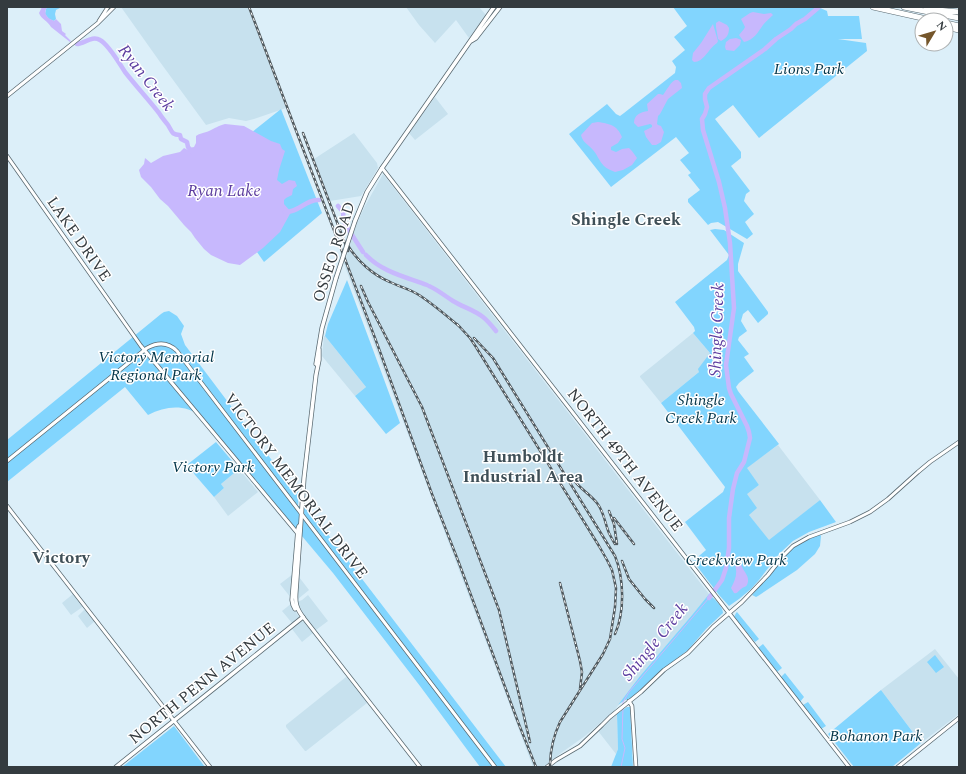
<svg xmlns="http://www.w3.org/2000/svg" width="966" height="774" viewBox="0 0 966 774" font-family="Spectral,serif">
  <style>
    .built { fill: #c7e1ee }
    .green { fill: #82d5fe }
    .water { fill: #c7b8fd }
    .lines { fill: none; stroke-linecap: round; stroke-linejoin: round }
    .stream { stroke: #c7b8fd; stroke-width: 1 }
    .river { stroke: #c7b8fd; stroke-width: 4.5 }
    .tertiary-casing { stroke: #5a6a72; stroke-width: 4.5 }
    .secondary-casing { stroke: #5a6a72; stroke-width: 5 }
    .motorway-casing { stroke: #5a6a72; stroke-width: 6 }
    .tertiary { stroke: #fff; stroke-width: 3 }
    .secondary { stroke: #fff; stroke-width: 3.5 }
    .motorway { stroke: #fff; stroke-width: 5 }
    .rail-casing { stroke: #515a5f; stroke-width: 2.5 }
    .rail { stroke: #fff; stroke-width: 1; stroke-dasharray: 3; stroke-linecap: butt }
    .secondary-bridge-casing { stroke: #5a6a72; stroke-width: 5; stroke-linecap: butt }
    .secondary-bridge { stroke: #fff; stroke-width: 3.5 }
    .labels { text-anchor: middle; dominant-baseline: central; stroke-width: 3; stroke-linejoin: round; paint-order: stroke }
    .park-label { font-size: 16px; font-style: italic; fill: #033549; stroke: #fff }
    .street-label { font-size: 16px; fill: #343b3f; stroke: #fff }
    .water-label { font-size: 17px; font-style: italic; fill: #5d3ea0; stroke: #fff }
    .neighbourhood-label { font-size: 17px; font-weight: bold; fill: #3f4f57; stroke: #fff }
  </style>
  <rect width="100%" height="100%" fill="#dceff9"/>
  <path class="built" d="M121,7H248L286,108L254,119L246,121L229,118L206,125L160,62Z
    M406,7H479L486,15L469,38L456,20L435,43L419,25Z
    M435,97L448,114L415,140L409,133Z
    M354,133L377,163L378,168L361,196L330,201L314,159Z
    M383,174L709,594L692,615L640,676L614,711L585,736L561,753L543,767H533L344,264L357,223L365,206Z
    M693,333L710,353L699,372L661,403L640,377V376Z
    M324,336H325L366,387L355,396L322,356Z
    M778,445L820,500L769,541L748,514L746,494L759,485L746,468Z
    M239,469L258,492L228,516L214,497L224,488L221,484Z
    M293,574L291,598L280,584Z
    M299,577L309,590L298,599V578Z
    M73,594L83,606L81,608L71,615L62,603Z
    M308,595L328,621L316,630H315L306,618L297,605V602L302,600Z
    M292,603L293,608L299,617L292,623L282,611Z
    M84,610H87L95,621L87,628L78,616Z
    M301,621L304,622L313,633L302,642L292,629Z
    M935,649L959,679V714L921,743L881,690Z
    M346,677L349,679L350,681L367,701V703L306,751H305L286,727V725Z
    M617,712L618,749L616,754L598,731Z"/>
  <path class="green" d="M47,7H62L56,10L55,14L56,19L54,21L49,19L45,14L46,9Z
    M673,7H818L827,11L828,16H859L862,39H838L866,43L867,51L759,138L733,105L715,119L741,152V158L731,166L750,191L746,194L744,201L754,214L745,222L753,234L747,239L718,222L711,223L708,225L688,202V199L700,190L688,175L691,173L680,160L689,153L676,137L611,187L569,134L607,104L616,114L620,116L624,113L675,73L676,67L672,61L685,50L674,37L687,26Z
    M281,109L322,213L264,262L201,173Z
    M715,229L724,230L744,243L738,264V271L768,312V314L758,323L748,310L743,314L741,321L747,331L739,337L738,340L749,354L744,357L754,371L739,383L736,387L738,391L779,444L747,468L759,485L747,494L757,508L749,515L769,540L820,500L836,522L809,532L793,541L779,554L759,580L751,589L739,599L729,606L719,595L693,561L706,550L685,522L723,492L725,487L661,403L699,372L698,369L710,353L693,333L695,331L694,327L675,302L727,260L729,255L710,230Z
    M347,280L382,374L400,423L386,434L355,396L366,387L325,336L328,324Z
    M169,311L177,316L184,326L181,334L185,345L283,475L293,487L299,490L298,506L307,507L506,767H480L420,686L333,573L201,416C184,404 166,406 148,415L125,387L7,482V440L161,314L164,312Z
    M216,442L239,469L221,484L224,488L214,497L195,475L188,464Z
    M820,534L821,536L820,546L815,554L797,570L758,596L756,597L752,595L767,578L784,556L793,548L800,543Z
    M709,594C714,599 723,606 723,613L706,629L688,650L662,670L630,699L625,700L618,705L640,676L692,615Z
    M737,612L759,639L755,642L734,617L736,613Z
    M763,644L782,668L777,672L759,649L758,648Z
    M935,655L944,667L936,673L927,662Z
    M785,673L804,697L800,702L781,678V677Z
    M881,690L921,743L892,767H854L828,734Z
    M808,702L826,726L821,729L804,707L803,705Z
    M627,707H630L633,767H611L618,749L617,714Z
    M174,726L205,767H122Z"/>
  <path class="water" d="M42,7H47C43,14 47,18 54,21L56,19L61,24L62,31L66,34L65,35L71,41L70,42L51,27C48,21 41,19 39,13Z
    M753,12L764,14L771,13L773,15C770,18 766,21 763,25C758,32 754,40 744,42L739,35L744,29L745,27L741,19L750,13Z
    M719,21L727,25L729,28C729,34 727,38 721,41L718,39L716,27V23Z
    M713,24L718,41L717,43C708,49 704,62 694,62L692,60L693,53L701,43Z
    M736,38L739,39L741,40L740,45L734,51L726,50L725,47L726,42L730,39Z
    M675,80H678L681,83L682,88L668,99L660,114L658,116L657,124L658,125L661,126L664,132L661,142L656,145H652L646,137L644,131L652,127V125L650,124L638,127L634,123C634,115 640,112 648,111L647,104L658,94H660L663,95C667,90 669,84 675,80Z
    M598,122C610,124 617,125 622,137L618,143L611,147V150L616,152L622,149L629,148L632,151L637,158L632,165L623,170L615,172C611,170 607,169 604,166C599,161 597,154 593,150C588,144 583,143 581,135L592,123Z
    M225,124L244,126L271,141L280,144L282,149L285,151L279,170L277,180L282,184L289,180L295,181L297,186L293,189L292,195L286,198L284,200V204L291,212L280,232L263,248L240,265L228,263L211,255L204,249L195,238L191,232L184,225L168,206L160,199L151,187L141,177L139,170L144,164L145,158L151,163L163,156L180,152L184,148L188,150L189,148L194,147L196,143V136C200,133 204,133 209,131C215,128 218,126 225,124Z
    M738,563L741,564C743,572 751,576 747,585C746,587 743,587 741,589C738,591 738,594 734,593L731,588C735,581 738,573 735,565Z"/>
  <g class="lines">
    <path class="stream" d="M623,705V702L629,692L709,598
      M621,767L625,748L622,739L623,708"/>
    <path class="river" d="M77,44C84,44 92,35 100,40C109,45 119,63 125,72C136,86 148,99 159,113C162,118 165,121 168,125C172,131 171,135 180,135L181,139L187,142L188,147L192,152
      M338,206L343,212L344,222L345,224L363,252
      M285,212C298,213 306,199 319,200
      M366,255C382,272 406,277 427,285
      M429,286C438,290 445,296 453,301C463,307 474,310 483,317C488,321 492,326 496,331
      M709,598L722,580L726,568L729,548V518L733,489L737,473L744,462L750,438L749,432L747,426L731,394L729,388L726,365L734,308L730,243L725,208L719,182L703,130L702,119L705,114L707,107L705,99V94L709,88L765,49L776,39L791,29L796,24L805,19L819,7"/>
    <g class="tertiary-casing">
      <path id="tertiary" d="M99,21L108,7
        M7,96L98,23L114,7
        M7,156L141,346L299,535
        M382,168L849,767
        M7,461L147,348C158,342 168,342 177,351L495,767
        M7,506L210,767
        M303,617L420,767
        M629,701L632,706L636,767
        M547,767L556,760L580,746L602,725L610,717L641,692L664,670L688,653L713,627L742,602L768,575L783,556L793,546L809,537L850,522L870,512L888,499L918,472L930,462L959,442
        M898,767L959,718"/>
    </g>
    <g class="secondary-casing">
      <path id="secondary" d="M471,41L476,38L500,7
        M355,221L367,192L382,168L494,7
        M316,364L322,328L336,278
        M295,609L293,605L292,600L298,529L299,526
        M116,767L226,679L303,617C296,608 295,602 296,591L304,478L316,375L319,360V349"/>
    </g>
    <g class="motorway-casing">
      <path id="motorway" d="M873,7L931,20
        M904,7L959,18
        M926,9L959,12
        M946,23L959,26
        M946,27L959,30"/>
    </g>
    <use href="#tertiary" class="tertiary"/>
    <use href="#secondary" class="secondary"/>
    <use href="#motorway" class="motorway"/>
    <g class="rail-casing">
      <path id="rail" d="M249,7L375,338L432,494L459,563L518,722L536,767
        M303,133L348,251
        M347,244C357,261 373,275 390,282C400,287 410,289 419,295C433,304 447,316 460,327
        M361,286L368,302L422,407L499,610L530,742
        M457,324L470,338L476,347L599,546L607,560L612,570L616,588L615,607L610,639L603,654L560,722C553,737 550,751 550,767
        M474,338L493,358L615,556C624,578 625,612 615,634
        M573,479C579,488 590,494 597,503C604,512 605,523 609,533C611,537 613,541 615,544
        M609,511L614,524L617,544
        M614,518L634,544
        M622,561L629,579L645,599L654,608
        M560,583L580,661L582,672L580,689"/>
    </g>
    <use href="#rail" class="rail"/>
    <g class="secondary-bridge-casing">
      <path id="secondary-bridge" d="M336,278L355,221"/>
    </g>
    <use href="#secondary-bridge" class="secondary-bridge"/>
  </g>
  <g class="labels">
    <g class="park-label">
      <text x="809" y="69">Lions Park</text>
      <text x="156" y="357">Victory Memorial<tspan x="156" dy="18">Regional Park</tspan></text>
      <text x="701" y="400">Shingle<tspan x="701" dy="18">Creek Park</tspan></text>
      <text x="213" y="467">Victory Park</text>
      <text x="736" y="560">Creekview Park</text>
      <text x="876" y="736">Bohanon Park</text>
    </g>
    <g class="street-label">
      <text transform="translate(79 239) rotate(55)">LAKE DRIVE</text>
      <text transform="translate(334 252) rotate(-72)">OSSEO ROAD</text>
      <text transform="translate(625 460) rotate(52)">NORTH 49TH AVENUE</text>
      <text transform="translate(296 486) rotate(53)">VICTORY MEMORIAL DRIVE</text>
      <text transform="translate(202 683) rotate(-39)">NORTH PENN AVENUE</text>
    </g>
    <g class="water-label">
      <text transform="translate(146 78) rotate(52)">Ryan Creek</text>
      <text x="224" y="191">Ryan Lake</text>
      <text transform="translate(717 330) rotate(-88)">Shingle Creek</text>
      <text transform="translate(655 642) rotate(-51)">Shingle Creek</text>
    </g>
    <g class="neighbourhood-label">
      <text x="626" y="220">Shingle Creek</text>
      <text x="523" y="457">Humboldt<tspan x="523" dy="20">Industrial Area</tspan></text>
      <text x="61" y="558">Victory</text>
    </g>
  </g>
  <rect width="966" height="774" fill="none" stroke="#343b3f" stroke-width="16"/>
  <g transform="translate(934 32) rotate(52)"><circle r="19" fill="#ffffff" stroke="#aeb1b2"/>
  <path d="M0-3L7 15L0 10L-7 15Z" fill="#75562b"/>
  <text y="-6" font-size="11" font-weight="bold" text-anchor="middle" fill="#343b3f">N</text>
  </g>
</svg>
